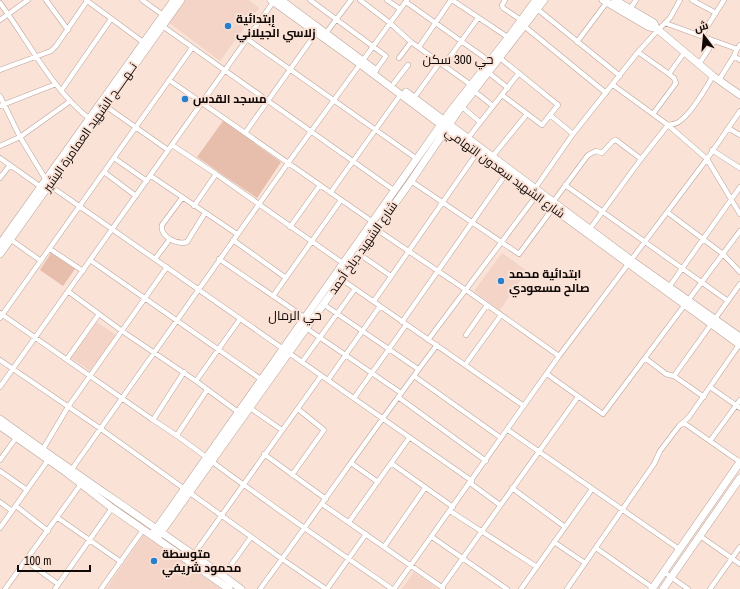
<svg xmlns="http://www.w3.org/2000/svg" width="740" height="589" viewBox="0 0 740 589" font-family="'Archivo Narrow',Cairo,sans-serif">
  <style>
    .built { fill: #f3d4c6 }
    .green { fill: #e7bdab }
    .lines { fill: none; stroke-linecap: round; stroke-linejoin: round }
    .street-casing { stroke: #b9a399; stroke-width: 5.5 }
    .secondary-casing { stroke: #b9a399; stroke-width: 8 }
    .street { stroke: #fff; stroke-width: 4.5 }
    .secondary { stroke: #fff; stroke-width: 7 }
    .poi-dot { fill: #2680cd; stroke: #fae2d7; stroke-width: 1.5 }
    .labels { text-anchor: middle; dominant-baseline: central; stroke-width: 4; stroke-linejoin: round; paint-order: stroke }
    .poi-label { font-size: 12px; font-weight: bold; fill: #110906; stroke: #fae2d7; text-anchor: start }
    .street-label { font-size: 12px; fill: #110906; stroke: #fae2d7 }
    .neighbourhood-label { font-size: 13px; fill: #110906; stroke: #fae2d7 }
  </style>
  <rect width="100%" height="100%" fill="#fae2d7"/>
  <path class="built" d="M184,0H249L259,8L220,61L168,22Z
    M502,253L527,271L500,310L474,291Z
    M97,322L116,335L90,371L71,358Z
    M144,534L221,589H106Z
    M414,572L438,589H402Z"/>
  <path class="green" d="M223,121L281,162L257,198L197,157Z
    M51,253L75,269L63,286L40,270Z"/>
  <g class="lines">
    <g class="street-casing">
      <path id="street" d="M46,0L68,30
        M86,0L143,42
        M142,0L163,15
        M310,0L386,56L376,70
        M360,0L390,23L411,42L471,85
        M387,0L400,9
        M452,0L509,38
        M505,0L502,5L503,8L521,20
        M692,0L716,13
        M406,2L492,63
        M0,3C30,43 51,89 91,120
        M536,8L620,76
        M630,9L636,0
        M0,20L28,0
        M665,23L737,49L740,45
        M161,25L395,191
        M524,26L606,93
        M326,33L351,0
        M701,36L724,0
        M247,39L417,159
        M577,42L607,2
        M419,47L451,0
        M737,49L734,56L740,60
        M638,52L669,74
        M399,58L411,42
        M500,58L558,105L550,115L573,134
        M699,64L714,41
        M444,65L478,18
        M0,70L51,51L56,46L87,1
        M489,73L508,88
        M169,80L373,222
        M719,80L734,56
        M394,83L408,65
        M613,85L668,125L707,159L740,214
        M61,91L111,19
        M474,91L493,106
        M502,95L542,125L550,115
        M0,96L20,137L49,185L472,481
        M414,98L440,62
        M104,105L168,150
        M0,106L56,84
        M462,107L480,122
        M653,114L676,83L674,78L669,74L684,53
        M728,128L740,135
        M245,133L316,33
        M468,138L519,73
        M172,145L216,174L344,264
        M0,146L20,137L69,102
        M712,150L740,168
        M492,157L527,114
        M0,158L41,187
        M114,158L147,181
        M104,172L136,196
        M151,176L237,234
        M0,178L10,165
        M411,181L519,254L553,208
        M565,185L728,301
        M534,190L573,134L638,52L658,30L670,18L680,0
        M331,192L401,94
        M182,198L162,225C160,237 177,245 187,242L205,213
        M553,202L588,155L596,151L602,153L613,141L616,140L641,159
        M194,206L216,174
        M667,212L723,254L740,272
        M290,227L320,185
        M376,229L466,290L559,356
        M589,230L641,159L668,125C672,124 677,124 680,121C692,113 706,88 713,76
        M10,239L41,261
        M233,240L286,278
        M50,249L83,271
        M359,254L391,276
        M155,259L170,239
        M219,259L307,319
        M90,260L262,380
        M341,279L524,406
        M669,287L740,187
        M69,292L122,331L196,381L238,412
        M273,296L341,200
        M374,301L479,150
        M323,304L418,369
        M0,313L153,420C186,440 215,465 247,487C295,522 343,555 392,589
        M0,318L192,48
        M402,322L506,174
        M306,328L401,393
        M466,335L487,305
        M428,340L536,196
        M645,358L666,374L674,376L704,397
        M67,359L99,314
        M0,360L101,429L282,559L326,589
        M302,362L355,289
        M465,365L501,315
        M547,374L603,414L740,231
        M414,376L501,438
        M674,376L740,284
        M328,380L380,306
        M196,381L240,319
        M0,387L274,1
        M710,387L740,408
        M398,397L486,461
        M354,398L406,325
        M250,408L282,430
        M153,420L184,372
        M684,423L740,462
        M508,430L679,549
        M177,435L207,390
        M710,441L740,400
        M43,449L68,407L167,267
        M264,454L326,499
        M0,460L16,438
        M351,463L378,482
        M391,463L453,507
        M72,469L288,163L407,0
        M0,471L27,490
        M292,475L324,430L298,409
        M470,483L500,505
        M512,488L565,527
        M0,502L12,511
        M322,504L443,588
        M16,506L48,531
        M450,511L537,567
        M58,518L121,562
        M349,522L409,438
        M0,528L48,460
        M700,536L740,564
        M432,537L507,589
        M554,542L585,563
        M384,547L425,488
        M596,548L653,588
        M194,554L321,376
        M26,561L58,584
        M664,572L688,589
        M223,576L251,537
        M442,587L578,397
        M5,589L81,484
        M55,589L112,508
        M101,589L143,530
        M260,589C320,508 376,425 437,345
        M327,589L366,534
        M394,589L559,356L707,159L740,111
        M521,589L592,489
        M567,589L654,464L660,451L679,426L689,417L739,345
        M710,589L740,547"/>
    </g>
    <g class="secondary-casing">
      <path id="secondary" d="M271,0L360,64L536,196L740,345
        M281,0L375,70
        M603,0L649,27L656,28
        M615,0L654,23L656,28L713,76L740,95
        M406,92L631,260L740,337
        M0,244L174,0
        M0,254L181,0
        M0,419C79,477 162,531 241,589
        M0,426L67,473L112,508L229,589
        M152,535L449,113L508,38L536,0
        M157,538L411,181L459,110L544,0
        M652,589L740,462
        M663,589L740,478"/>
    </g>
    <use href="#street" class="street"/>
    <use href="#secondary" class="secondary"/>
  </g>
  <g class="poi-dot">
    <circle cx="228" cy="26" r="4"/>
    <circle cx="185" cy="99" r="4"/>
    <circle cx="501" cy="281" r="4"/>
    <circle cx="154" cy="561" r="4"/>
  </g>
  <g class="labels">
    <g class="poi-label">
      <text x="236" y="19">إبتدائية<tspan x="236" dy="14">زلاسي الجيلاني</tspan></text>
      <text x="193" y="99">مسجد القدس</text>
      <text x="509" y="274">ابتدائية محمد<tspan x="509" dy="14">صالح مسعودي</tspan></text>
      <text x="162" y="554">متوسطة<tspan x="162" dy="14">محمود شريفي</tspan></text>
    </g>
    <g class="street-label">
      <text transform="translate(90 127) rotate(-55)">نــهـــــج الشهيد العمامرة البشير</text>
      <text transform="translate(505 173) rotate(36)">شارع الشهيد سعدون التهامي</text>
      <text transform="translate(363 248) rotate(-55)">شارع الشهيد دباخ أحمد</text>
    </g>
    <g class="neighbourhood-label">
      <text x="458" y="59">حي 300 سكن</text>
      <text x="295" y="315">حي الرمال</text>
    </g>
  </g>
  <g transform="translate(704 36) rotate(344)" stroke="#fae2d7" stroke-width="3" paint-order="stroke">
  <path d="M0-3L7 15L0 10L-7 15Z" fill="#110906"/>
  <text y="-6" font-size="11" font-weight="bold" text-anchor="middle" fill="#110906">ش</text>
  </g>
  <path d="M18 565v6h72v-6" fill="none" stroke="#110906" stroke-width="2"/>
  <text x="24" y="565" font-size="12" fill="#110906" stroke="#fae2d7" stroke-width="3" paint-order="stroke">100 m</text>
</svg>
